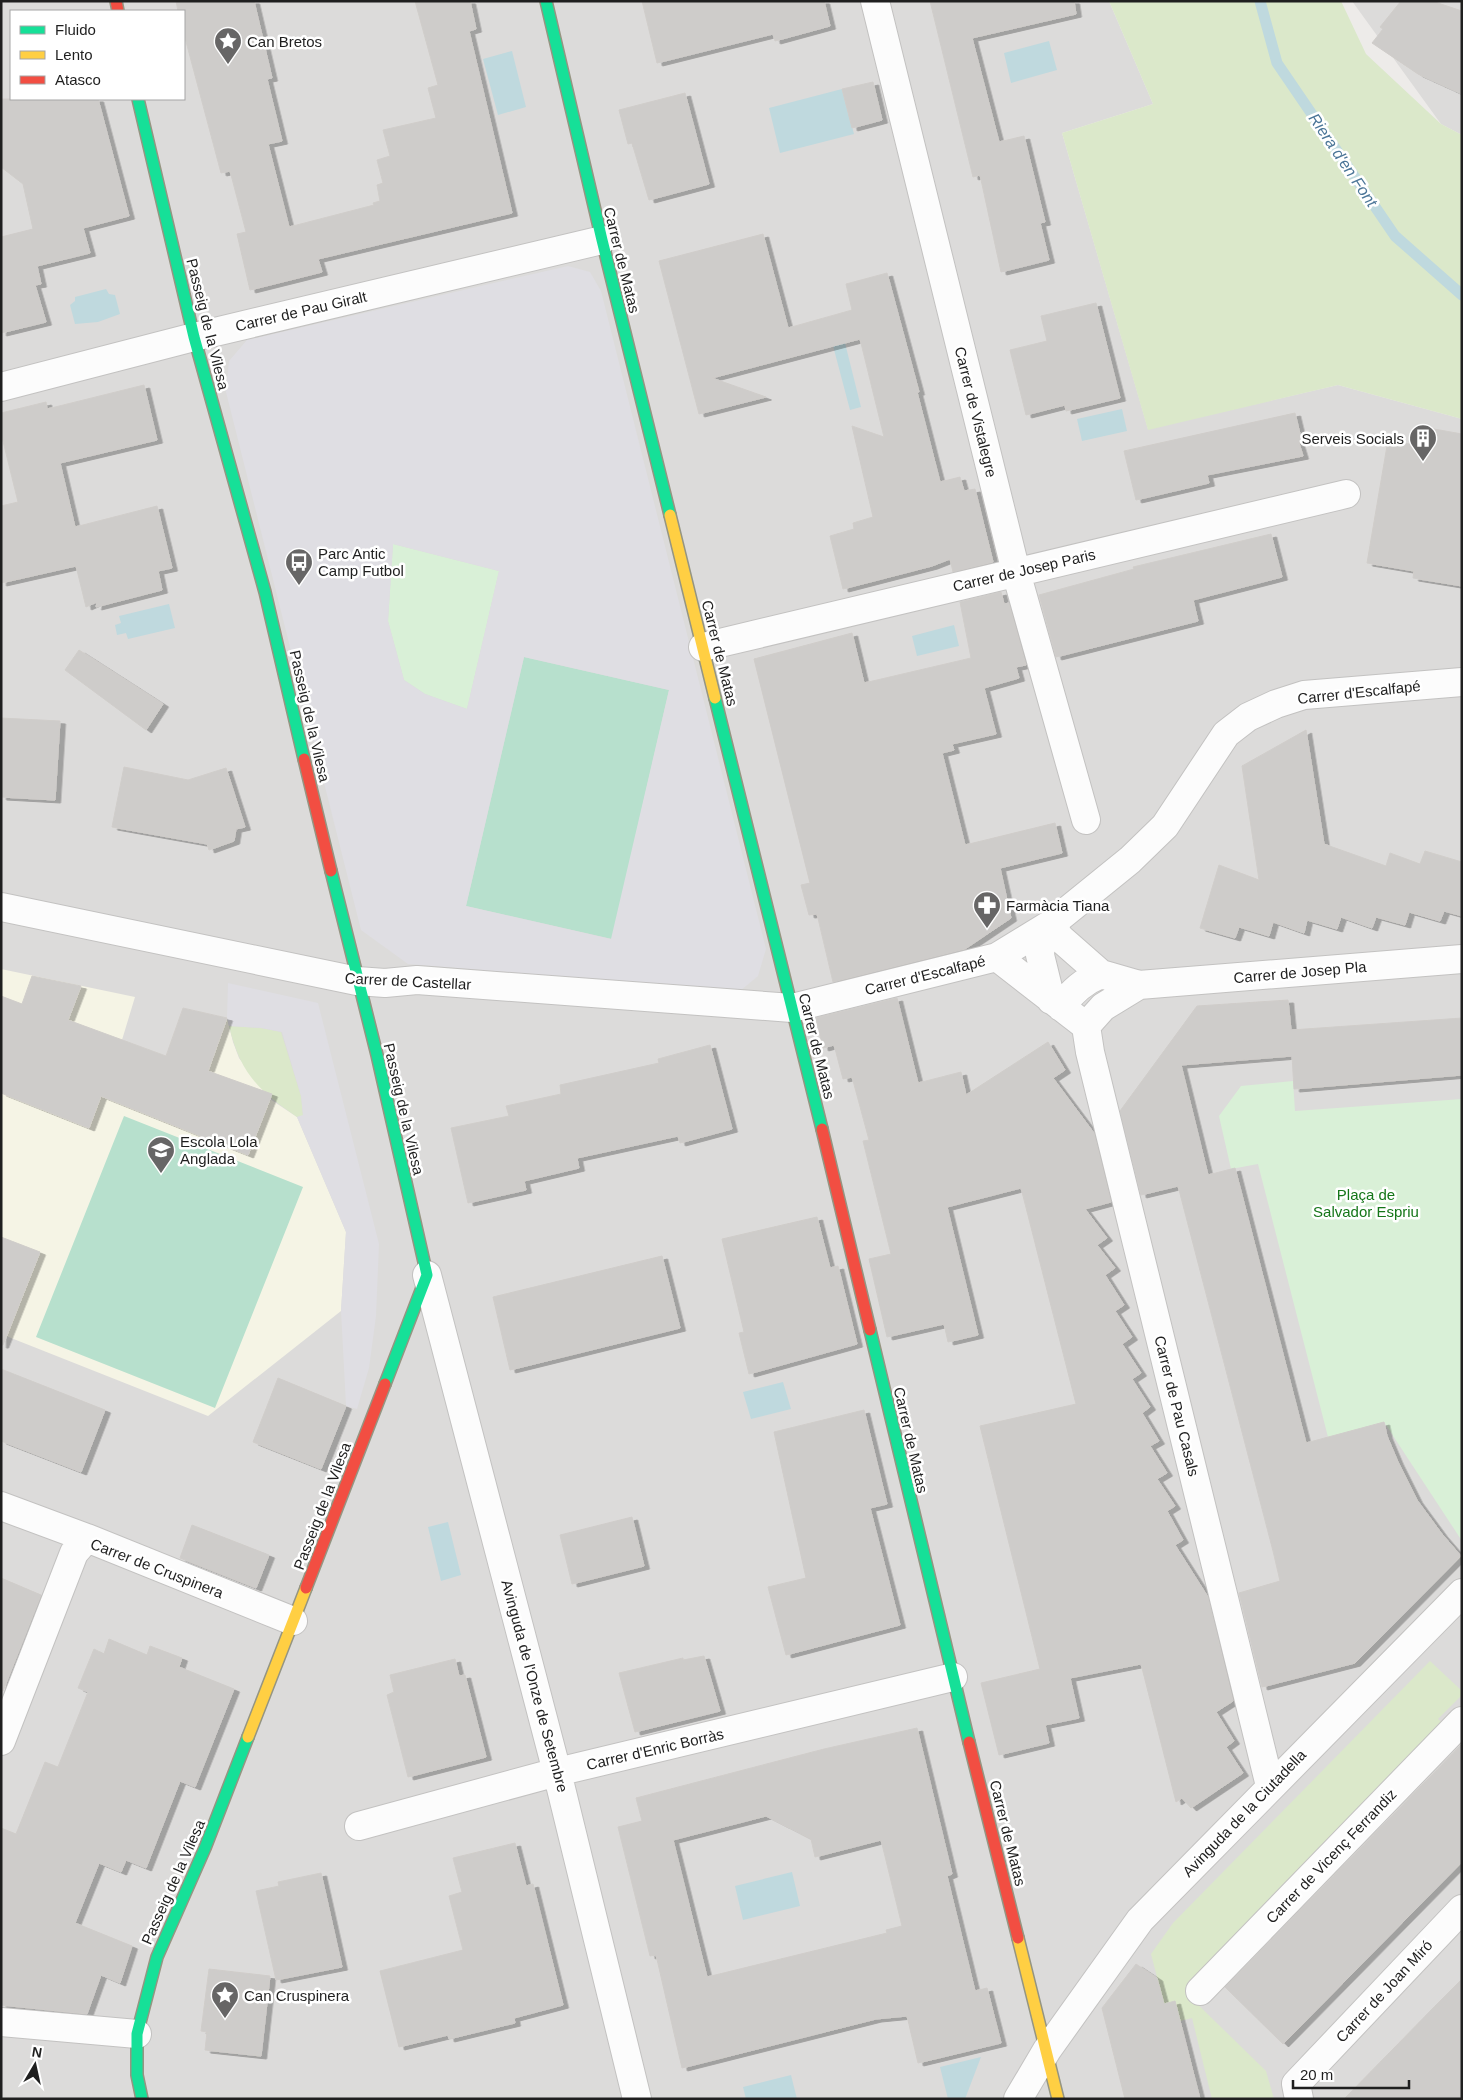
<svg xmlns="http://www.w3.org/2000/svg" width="1463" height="2100" viewBox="0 0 1463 2100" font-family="Arial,sans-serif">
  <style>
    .residential { fill: #dcdbda; fill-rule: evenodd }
    .education { fill: #f5f4e5 }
    .grass { fill: #dbe8ca }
    .park { fill: #d9f0d7 }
    .pitch { fill: #b7e0cd }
    .plaza { fill: #dfdee3; fill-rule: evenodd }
    .water { fill: #bfd9de }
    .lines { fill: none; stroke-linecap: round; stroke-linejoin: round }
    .stream { stroke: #bfd9de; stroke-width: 11 }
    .building { fill: #ceccca; stroke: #d0cdca; fill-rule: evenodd; filter: url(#shadow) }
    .street-casing { stroke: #c3c2c1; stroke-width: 30 }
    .fast-casing { stroke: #959582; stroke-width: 14 }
    .slow-casing { stroke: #959582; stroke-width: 14 }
    .jam-casing { stroke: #959582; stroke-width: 14 }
    .street { stroke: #fcfcfc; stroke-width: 28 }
    .fast { stroke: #16e098; stroke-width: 11 }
    .slow { stroke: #ffcf43; stroke-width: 11 }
    .jam { stroke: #f24e42; stroke-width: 11 }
    .labels { text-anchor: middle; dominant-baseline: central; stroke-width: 5; stroke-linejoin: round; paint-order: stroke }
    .poi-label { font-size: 15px; fill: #1f1f1f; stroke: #fff; text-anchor: start }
    .street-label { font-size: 15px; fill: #1f1f1f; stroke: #fff }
    .park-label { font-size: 15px; fill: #157619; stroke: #fff }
    .water-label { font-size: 16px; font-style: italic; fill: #4c7698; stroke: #fff }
  </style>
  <defs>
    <filter id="shadow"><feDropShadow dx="5.5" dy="3" stdDeviation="0" flood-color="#0004"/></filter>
  </defs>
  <rect width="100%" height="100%" fill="#edebe9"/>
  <path class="residential" d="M1,1H1109L1153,104L1062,133L1148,429L1338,385L1462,419V2099H1ZM11,11H184V99H11Z
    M1352,1H1462V135L1441,124Z"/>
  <path class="education" d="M1,969L135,997L122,1040L166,1056L183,1008L227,1018L233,1042L239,1058L270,1099L297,1117L346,1232L341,1311L208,1416L1,1334Z"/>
  <path class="grass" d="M1109,1H1341L1366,54L1441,124L1462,135V419L1338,385L1148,430L1062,133L1153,104Z
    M229,1026L261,1028L281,1032L301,1096L303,1116L297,1117C258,1091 240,1072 229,1026Z
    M1430,1661L1462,1691V1695L1438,1719L1445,1725L1185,1992L1266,2071L1274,2099H1212L1192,2018L1169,2024L1151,1954L1173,1923Z"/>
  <path class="park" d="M393,544L499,571L467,709L425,694L404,680L388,621Z
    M1293,1081L1295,1111L1462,1099V1541L1384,1422L1328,1437L1258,1164L1231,1169L1219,1116L1241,1086Z"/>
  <path class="pitch" d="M524,657L669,690L612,939L466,906Z
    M124,1116L303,1187L215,1408L36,1337Z"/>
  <path class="plaza" d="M568,266L590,272L601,291L766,949L758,976L740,991L408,964L361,930L226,392L229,361L247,340ZM393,544L499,571L467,709L425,694L404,680L388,621ZM524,657L669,690L611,939L466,906Z
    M228,983L318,1003L379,1244L376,1316L369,1368L357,1409L346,1406L341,1311L346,1232L297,1117L303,1115L301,1096L282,1032L261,1028L229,1026L227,1018Z"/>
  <path class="water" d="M1049,41L1057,70L1011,83L1004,53Z
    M512,51L526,107L498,115L483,59Z
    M842,89L854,134L780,153L769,108Z
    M106,289L109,294L115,295L120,314L98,322L75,324L70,305L75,301V297Z
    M844,339L861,407L850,410L832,342Z
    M1122,409L1127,431L1082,441L1077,419Z
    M169,604L175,628L128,639L126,633L117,635L115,625L121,623L119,616Z
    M954,625L959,646L917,656L912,636Z
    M783,1382L791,1409L751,1419L743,1392Z
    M448,1522L461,1575L441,1581L428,1527Z
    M792,1872L800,1906L743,1920L735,1886Z
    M981,2057L965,2099H948L940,2067Z
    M791,2075L797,2099H746L743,2087Z"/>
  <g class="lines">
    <path class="stream" d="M1260,1L1277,63L1395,236L1462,295"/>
  </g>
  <path class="building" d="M176,1H254L272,78L267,79L282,141L268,144L289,227L374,205L373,203L380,201L377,185L383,183L377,160L390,156L383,130L436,118L428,88L438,85L415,1H470L476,29L469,31L512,213L318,259L322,272L250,290L237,234L246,232L230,171L221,173L184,34V11H178Z
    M642,1H824L830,26L775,41L773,34L657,63Z
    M930,1H1074L1076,14L972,38L999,142L1024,136L1045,222L1040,223L1049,260L1001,272L980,175L973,177Z
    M1401,1H1432L1462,11V94L1418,74L1372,43L1383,29L1380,27Z
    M873,82L882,120L852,128L842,89Z
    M685,93L709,184L649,200L632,143L628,144L619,110Z
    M1,99H98L129,216L83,228L90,253L37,266L41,284L35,285L46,322L1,333V237L33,229L23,184L1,167Z
    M763,234L788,328L852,310L846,284L887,273L919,392H917L940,482L960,477L964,491L975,489L993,562L953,572L950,559L932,566L843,589L830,536L854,529L853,523L873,517L852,426L884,437L860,339L712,378L766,397L699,414L659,261Z
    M1096,303L1120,398L1066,411L1065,405L1026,415L1010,350L1047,341L1041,316Z
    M144,385L157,440L60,463L75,527L157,506L172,568L158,571L162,590L96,607L97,602L86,607L76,566L1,583V506L18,502L1,433V413L46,402L47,409Z
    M1295,413L1302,442L1299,443L1303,456L1207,475L1209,483L1136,500L1124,451Z
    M1423,427L1462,434V586L1413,578L1414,571L1367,563L1388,440L1420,446Z
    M1271,534L1282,577L1193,600L1198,621L1056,657L1039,595L1134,569L1133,567Z
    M1001,592L1004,604L1009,603L1026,665L1016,667L1019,678L984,688L996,734L952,744L954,750L942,753L965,845L1055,823L1062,853L1000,868L1011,918L965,949L833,982L817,914L809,915L801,885L810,883L754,659L852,633L864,683L971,658L960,602Z
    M79,650L163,704L146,730L65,670Z
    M1,718L60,721L55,800L1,797Z
    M1306,730L1324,844L1386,866L1390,853L1420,864L1425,851L1462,862V916L1444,911L1440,921L1409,912L1405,925L1376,917L1372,928L1341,917L1337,929L1307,920L1304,933L1273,922L1269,936L1239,927L1235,938L1200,928L1219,865L1259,880L1242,766Z
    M124,767L188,780L226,768L245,827L236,829L234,841L209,850L207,844L112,827Z
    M32,976L81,986L68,1020L166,1056L183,1008L227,1018L208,1071L272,1094L248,1155L101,1096L89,1128L1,1093V996L22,1004Z
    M897,998L918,1083L961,1072L966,1095L1048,1042L1065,1070L1053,1078L1094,1133L1111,1202L1085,1209L1107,1238L1097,1245L1115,1268L1105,1275L1124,1305L1115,1311L1132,1337L1122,1344L1141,1373L1132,1379L1150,1407L1142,1413L1159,1441L1150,1446L1167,1473L1157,1479L1175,1506L1167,1511L1183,1540L1175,1545L1208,1597L1233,1701L1216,1712L1234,1741L1226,1747L1243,1773L1191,1808L1182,1798L1176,1802L1141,1664L1070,1678L1079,1718L1045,1725L1049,1743L999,1755L981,1683L1040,1669L980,1426L1076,1404L1021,1188L947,1207L978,1335L948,1342L944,1324L887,1337L869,1259L891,1254L863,1141L869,1140L852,1077L843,1079L834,1045L823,1048L816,1018Z
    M1288,1000L1291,1030L1462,1018V1075L1294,1089L1292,1056L1181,1065L1208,1175L1235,1168L1306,1443L1384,1422L1387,1436L1398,1462L1417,1500L1442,1534L1461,1556L1355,1663L1262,1687L1239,1593L1280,1581L1273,1551L1178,1186L1141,1195L1120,1111L1197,1006Z
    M710,1045L732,1129L680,1143L678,1136L577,1158L579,1168L524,1181L526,1190L468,1203L451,1128L509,1116L506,1106L561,1094L560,1085L659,1063L658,1059Z
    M817,1217L830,1268L838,1266L857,1344L749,1374L739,1333L744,1332L722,1239Z
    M1,1237L40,1252L3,1345H1Z
    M662,1256L680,1328L510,1370L493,1297Z
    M1,1369L105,1410L81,1472L1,1441Z
    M278,1378L346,1406L321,1469L253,1442Z
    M864,1410L887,1504L870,1508L900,1625L786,1655L768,1587L806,1578L774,1432Z
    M632,1517L644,1566L572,1584L560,1535Z
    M192,1525L269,1555L256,1588L180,1558Z
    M1,1578L41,1595L3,1691H1Z
    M109,1639L147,1655L150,1646L182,1658L179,1667L234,1689L195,1787L180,1781L146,1868L126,1860L121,1872L99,1863L75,1923L132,1946L120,1983L101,1975L87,2014L1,2005V1828L16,1834L45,1762L58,1767L88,1692L78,1688L94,1649L104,1654Z
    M704,1656L720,1711L635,1732L619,1673L683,1658V1660Z
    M455,1659L459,1676L465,1675L486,1757L408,1777L387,1695L394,1692L390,1675Z
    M917,1728L952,1874L947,1876L975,1991L987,1988L1001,2043L918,2063L907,2016L876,2019L682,2068L656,1955L650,1956L618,1827L642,1821L636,1798L824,1749ZM766,1816L811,1839L815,1857L881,1840L902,1926L886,1930L887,1933L707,1977L673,1840Z
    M1462,1744V1862L1283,2044L1225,1987Z
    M515,1843L526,1886L533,1884L563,2005L514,2018L515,2023L494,2028L449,2039L448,2035L399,2047L380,1971L463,1950L449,1896L462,1892L453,1858Z
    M321,1873L342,1967L276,1980L256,1891L279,1886L278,1882Z
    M1136,1964L1157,1978L1164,2004L1175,2001L1200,2099H1125L1102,2008Z
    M209,1969L270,1976L261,2056L205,2050L207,2032L201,2031Z
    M1462,1979V2099H1344L1438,2003Z"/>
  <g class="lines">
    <g class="street-casing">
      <path id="street" d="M875,1L1016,572L1086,820
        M1,387L194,337L602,240
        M703,647L1346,494
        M1,907L357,981L385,983L417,980L792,1008L997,957L1051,924L1130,860L1165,826L1226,734L1248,717L1276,704L1304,695L1462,682
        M1051,924L1060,938L1101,974L1139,985L1462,959
        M1051,924L1041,941L1040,955L1051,1000
        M997,957L1086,1026
        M1061,1007C1071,992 1084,981 1101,974
        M1086,1026L1090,1052L1270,1786
        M1086,1026L1103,1007L1139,985
        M427,1275L557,1772L637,2099
        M1,1506L87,1538
        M1,1741L74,1553L87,1538L293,1621
        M359,1826L557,1772L953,1677
        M1200,1991L1462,1721
        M1,2022L137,2034
        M1018,2099L1047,2050L1140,1920L1462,1593
        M1299,2099L1296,2084L1462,1909"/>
    </g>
    <g class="fast-casing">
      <path id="fast" d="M546,1L602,240L670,515
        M138,99L194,337L265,592L304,759
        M715,698L822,1129
        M331,871L377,1055L427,1275L385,1384
        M870,1330L969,1742
        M142,2099L137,2075V2034L157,1957L205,1848L248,1737"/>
    </g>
    <g class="slow-casing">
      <path id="slow" d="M670,515L715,698
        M248,1737L306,1588
        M1018,1938L1058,2099"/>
    </g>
    <g class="jam-casing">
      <path id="jam" d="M116,1L118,11
        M304,759L331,871
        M822,1129L870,1330
        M306,1588L385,1384
        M969,1742L1018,1938"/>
    </g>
    <use href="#street" class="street"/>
    <use href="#fast" class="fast"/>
    <use href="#slow" class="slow"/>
    <use href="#jam" class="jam"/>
  </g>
  <defs>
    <g id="sight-pin" transform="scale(1.4375)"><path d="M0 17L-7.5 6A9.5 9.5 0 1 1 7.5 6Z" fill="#676666" stroke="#fff"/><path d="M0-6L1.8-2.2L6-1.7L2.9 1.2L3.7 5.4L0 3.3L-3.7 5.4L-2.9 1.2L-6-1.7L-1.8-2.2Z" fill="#fff"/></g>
    <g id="building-pin" transform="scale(1.4375)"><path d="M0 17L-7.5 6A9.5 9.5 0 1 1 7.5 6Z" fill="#676666" stroke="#fff"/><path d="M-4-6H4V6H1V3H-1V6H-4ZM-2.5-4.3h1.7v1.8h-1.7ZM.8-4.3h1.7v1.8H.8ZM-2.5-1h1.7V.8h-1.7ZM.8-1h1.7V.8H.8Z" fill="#fff"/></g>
    <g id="bus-pin" transform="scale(1.4375)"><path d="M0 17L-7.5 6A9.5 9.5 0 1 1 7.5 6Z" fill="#676666" stroke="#fff"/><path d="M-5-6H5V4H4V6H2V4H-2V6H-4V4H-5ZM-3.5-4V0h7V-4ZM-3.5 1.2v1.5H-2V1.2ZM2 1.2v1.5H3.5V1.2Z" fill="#fff"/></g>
    <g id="pharmacy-pin" transform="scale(1.4375)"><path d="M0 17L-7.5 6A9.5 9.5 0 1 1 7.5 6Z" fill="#676666" stroke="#fff"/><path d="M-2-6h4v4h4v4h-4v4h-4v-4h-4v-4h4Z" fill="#fff"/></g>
    <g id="school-pin" transform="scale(1.4375)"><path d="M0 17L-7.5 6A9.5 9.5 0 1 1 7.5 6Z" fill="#676666" stroke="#fff"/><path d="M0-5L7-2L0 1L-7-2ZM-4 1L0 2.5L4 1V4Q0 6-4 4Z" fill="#fff"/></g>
  </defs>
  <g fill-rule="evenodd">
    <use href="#sight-pin" x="228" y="41"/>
    <use href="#building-pin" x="1423" y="438"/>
    <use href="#bus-pin" x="299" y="562"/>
    <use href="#pharmacy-pin" x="987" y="905"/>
    <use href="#school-pin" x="161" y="1150"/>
    <use href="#sight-pin" x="225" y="1995"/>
  </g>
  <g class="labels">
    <g class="poi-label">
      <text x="247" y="41">Can Bretos</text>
      <text x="1404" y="438" text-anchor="end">Serveis Socials</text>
      <text x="318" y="553">Parc Antic<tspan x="318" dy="17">Camp Futbol</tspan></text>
      <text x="1006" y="905">Farmàcia Tiana</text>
      <text x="180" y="1141">Escola Lola<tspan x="180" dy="17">Anglada</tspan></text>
      <text x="244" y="1995">Can Cruspinera</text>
    </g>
    <g class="street-label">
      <text transform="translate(622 260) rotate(76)">Carrer de Matas</text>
      <text transform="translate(301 311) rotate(-13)">Carrer de Pau Giralt</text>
      <text transform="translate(208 324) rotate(76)">Passeig de la Vilesa</text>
      <text transform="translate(976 412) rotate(76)">Carrer de Vistalegre</text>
      <text transform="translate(1024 570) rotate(-13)">Carrer de Josep Paris</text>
      <text transform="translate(720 653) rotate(76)">Carrer de Matas</text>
      <text transform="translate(1359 692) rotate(-6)">Carrer d'Escalfapé</text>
      <text transform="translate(310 716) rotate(77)">Passeig de la Vilesa</text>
      <text transform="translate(1300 972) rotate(-5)">Carrer de Josep Pla</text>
      <text transform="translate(925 975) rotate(-14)">Carrer d'Escalfapé</text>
      <text transform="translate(408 981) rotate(3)">Carrer de Castellar</text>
      <text transform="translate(817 1046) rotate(76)">Carrer de Matas</text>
      <text transform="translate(404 1109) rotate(77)">Passeig de la Vilesa</text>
      <text transform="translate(1177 1406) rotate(76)">Carrer de Pau Casals</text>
      <text transform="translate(911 1440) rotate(77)">Carrer de Matas</text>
      <text transform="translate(322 1506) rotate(-69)">Passeig de la Vilesa</text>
      <text transform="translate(157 1568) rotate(21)">Carrer de Cruspinera</text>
      <text transform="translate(535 1686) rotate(75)">Avinguda de l'Onze de Setembre</text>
      <text transform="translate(655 1749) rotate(-13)">Carrer d'Enric Borràs</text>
      <text transform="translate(1244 1813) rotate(-46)">Avinguda de la Ciutadella</text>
      <text transform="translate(1008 1833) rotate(76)">Carrer de Matas</text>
      <text transform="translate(1331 1856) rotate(-46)">Carrer de Vicenç Ferrandiz</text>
      <text transform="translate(173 1882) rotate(-66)">Passeig de la Vilesa</text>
      <text transform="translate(1384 1991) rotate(-47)">Carrer de Joan Miró</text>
    </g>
    <g class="park-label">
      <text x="1366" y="1194">Plaça de<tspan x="1366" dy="17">Salvador Espriu</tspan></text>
    </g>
    <g class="water-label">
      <text transform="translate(1343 160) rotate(56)">Riera d'en Font</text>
    </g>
  </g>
  <rect width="1463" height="2100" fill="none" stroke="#1f1f1f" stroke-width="5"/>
  <rect x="10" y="10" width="175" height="90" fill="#ffffff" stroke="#a5a5a5"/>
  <rect x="20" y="26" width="25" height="8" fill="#16e098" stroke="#a5a5a5"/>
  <text x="55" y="35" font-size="15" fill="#1f1f1f">Fluido</text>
  <rect x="20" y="51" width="25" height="8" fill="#ffcf43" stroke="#a5a5a5"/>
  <text x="55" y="60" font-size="15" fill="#1f1f1f">Lento</text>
  <rect x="20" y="76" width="25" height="8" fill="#f24e42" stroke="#a5a5a5"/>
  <text x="55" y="85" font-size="15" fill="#1f1f1f">Atasco</text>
  <g transform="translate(35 2065) rotate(9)" stroke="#ffffff" stroke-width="4" paint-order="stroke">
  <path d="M0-4L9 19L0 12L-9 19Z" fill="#1f1f1f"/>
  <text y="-8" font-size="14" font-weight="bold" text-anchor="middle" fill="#1f1f1f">N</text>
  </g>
  <path d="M1293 2080v8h116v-8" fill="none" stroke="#1f1f1f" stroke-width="2.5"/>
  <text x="1300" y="2080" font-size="15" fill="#1f1f1f" stroke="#ffffff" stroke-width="4" paint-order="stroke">20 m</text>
</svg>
